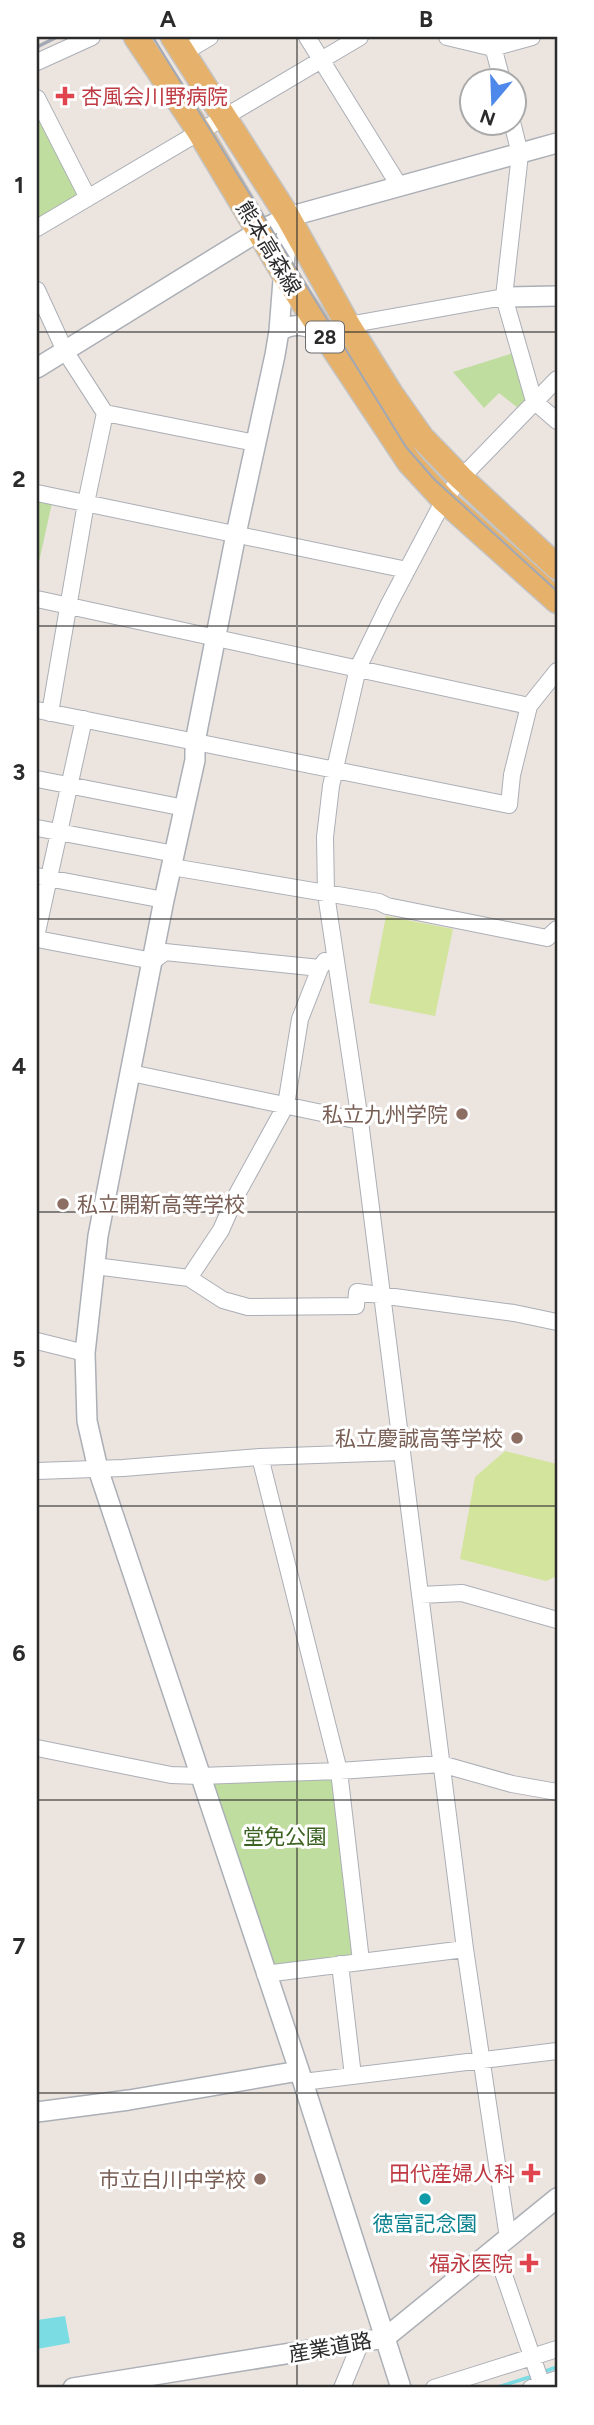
<svg xmlns="http://www.w3.org/2000/svg" width="594" height="2425" viewBox="0 0 594 2425" font-family="Figtree,'Noto Sans JP',sans-serif">
  <style>
    .green { fill: #c0dda0 }
    .pitch { fill: #d3e49d }
    .water { fill: #7bdce4 }
    .lines { fill: none; stroke-linecap: round; stroke-linejoin: round }
    .stream { stroke: #7bdce4; stroke-width: 3.5 }
    .minor-casing { stroke: #abafb6; stroke-width: 18 }
    .tertiary-casing { stroke: #abafb6; stroke-width: 22 }
    .primary-casing { stroke: #c4c4c4; stroke-width: 27 }
    .minor { stroke: #fff; stroke-width: 16 }
    .tertiary { stroke: #fff; stroke-width: 19 }
    .primary { stroke: #e5b16b; stroke-width: 24 }
    .tram { stroke: #a2a8b4; stroke-width: 2 }
    .rail { stroke: #a2a8b4; stroke-width: 3.5 }
    .grid { fill: none; stroke: #2b2b2b; stroke-width: 2; stroke-opacity: 0.55 }
    .health-dot { fill: #e0444e; stroke: #fff; stroke-width: 2.5 }
    .education-dot { fill: #8d6e63; stroke: #fff; stroke-width: 2.5 }
    .culture-dot { fill: #0f9aa8; stroke: #fff; stroke-width: 2.5 }
    .labels { text-anchor: middle; dominant-baseline: central; stroke-width: 6; stroke-linejoin: round; paint-order: stroke }
    .shield { fill: #fff; stroke: #6b6b6b; stroke-width: 2 }
    .shield-label { font-size: 19px; font-weight: bold; fill: #2b2b2b }
    .health-label { font-size: 21px; fill: #be3a42; stroke: #fff; text-anchor: end }
    .street-label { font-size: 21px; fill: #2b2b2b; stroke: #fff }
    .education-label { font-size: 21px; fill: #785e54; stroke: #fff; text-anchor: end }
    .park-label { font-size: 21px; fill: #3b6221; stroke: #fff }
    .culture-label { font-size: 21px; fill: #0d838f; stroke: #fff }
    .neatline { fill: none; stroke: #2b2b2b; stroke-width: 2.5 }
    .grid-label { font-size: 23px; text-anchor: middle; font-weight: bold; fill: #2b2b2b }
  </style>
  <rect width="100%" height="100%" fill="#ece4df"/>
  <path class="green" d="M37,111L82,198L37,223Z
    M513,353L526,399L518,408L499,393L484,408L453,372Z
    M37,500L52,503L37,571Z
    M335,1776L356,1958L269,1969L206,1781Z"/>
  <path class="pitch" d="M386,916L453,929L435,1016L369,1003Z
    M505,1451L557,1464V1576L546,1581L460,1559L475,1477Z"/>
  <path class="water" d="M65,2316L70,2343L37,2349V2320Z"/>
  <g class="lines">
    <path class="stream" d="M543,2372L557,2367
      M495,2388L533,2376"/>
    <g class="minor-casing">
      <path id="minor" d="M307,37L400,187
        M447,37L493,48L532,37
        M491,39L502,80
        M183,53L210,37
        M37,62L92,37
        M37,98L88,198
        M512,122L520,154L504,297L534,401L557,421
        M37,228L360,37
        M37,290L65,351L105,413L86,503L50,713
        M342,330L348,325L504,297
        M105,413L255,443
        M37,493L407,570
        M37,599L529,706
        M37,710L509,805L512,775L529,706L557,671
        M37,779L185,808
        M37,828L175,854
        M172,867L379,902L387,906L547,938L557,929
        M37,876L164,900
        M37,932L84,719
        M37,939L153,961L165,952L320,968L325,961
        M131,1073L360,1121
        M95,1266L189,1278L223,1300L248,1307L356,1306L357,1292L514,1313L557,1322
        M189,1278L221,1230L236,1196L286,1105L300,1019L320,968
        M37,1341L85,1353
        M260,1457L339,1771L361,1961
        M37,1471L123,1468L260,1457L401,1452
        M420,1595L462,1593L557,1620
        M37,1748L171,1775L200,1776L339,1771L441,1764L512,1784L557,1792
        M340,1964L353,2076
        M265,1974L465,1949
        M303,2082L557,2051
        M508,2238L465,1949L360,1121L326,894L325,837L331,786L358,668L388,606L444,500L461,478L557,379
        M495,2249L543,2388
        M342,2388L361,2342
        M434,2388L557,2349
        M531,2388L557,2379"/>
    </g>
    <g class="tertiary-casing">
      <path id="tertiary" d="M288,217L279,331L275,355L236,534L195,742V760L164,900L98,1236L85,1353L87,1421L98,1469L303,2082L401,2388
        M504,297L557,296
        M279,331C295,322 306,325 322,333
        M37,368L259,231L288,217L557,143
        M37,2112L129,2100L299,2071
        M73,2388L385,2338L557,2198"/>
    </g>
    <g class="primary-casing">
      <path id="primary" d="M136,37L199,131L283,272L409,462L444,500L557,601
        M173,37L288,217L348,325L391,394L422,438L461,478L557,567"/>
    </g>
    <use href="#minor" class="minor"/>
    <use href="#tertiary" class="tertiary"/>
    <use href="#primary" class="primary"/>
    <path class="tram" d="M153,37L406,447L434,479L557,591"/>
    <path class="rail" d="M37,47L57,37"/>
  </g>
  <path class="grid" d="M297,37V2388M37,332H557M37,626H557M37,919H557M37,1212H557M37,1506H557M37,1800H557M37,2093H557"/>
  <g class="health-dot">
    <path d="M61.5 85.5h7v7h7v7h-7v7h-7v-7h-7v-7h7z"/>
    <path d="M527.5 2162.5h7v7h7v7h-7v7h-7v-7h-7v-7h7z"/>
    <path d="M525.5 2252.5h7v7h7v7h-7v7h-7v-7h-7v-7h7z"/>
  </g>
  <g class="education-dot">
    <circle cx="462" cy="1114" r="7"/>
    <circle cx="63" cy="1204" r="7"/>
    <circle cx="517" cy="1438" r="7"/>
    <circle cx="260" cy="2179" r="7"/>
  </g>
  <circle class="culture-dot" cx="425" cy="2199" r="7"/>
  <g class="labels">
    <rect class="shield" x="306" y="321.5" width="38" height="31" rx="5"/>
    <g class="shield-label">
      <text x="325" y="337">28</text>
    </g>
    <g class="health-label">
      <text x="81" y="96" text-anchor="start">杏風会川野病院</text>
      <text x="515" y="2173">田代産婦人科</text>
      <text x="513" y="2263">福永医院</text>
    </g>
    <g class="street-label">
      <text transform="translate(269 248) rotate(59)">熊本高森線</text>
      <text transform="translate(330 2347) rotate(-10)">産業道路</text>
    </g>
    <g class="education-label">
      <text x="448" y="1114">私立九州学院</text>
      <text x="77" y="1204" text-anchor="start">私立開新高等学校</text>
      <text x="503" y="1438">私立慶誠高等学校</text>
      <text x="246" y="2179">市立白川中学校</text>
    </g>
    <g class="park-label">
      <text x="285" y="1836">堂免公園</text>
    </g>
    <g class="culture-label">
      <text x="425" y="2223">徳富記念園</text>
    </g>
  </g>
  <rect width="594" height="2425" fill="none" stroke="#ffffff" stroke-width="77"/>
  <g transform="translate(493 102) rotate(199)"><circle r="33" fill="#ffffff" stroke="#aaaaaa" stroke-width="2"/>
  <path d="M0-5L12 26L0 18L-12 26Z" fill="#4d88ea"/>
  <text y="-10" font-size="19" font-weight="bold" text-anchor="middle" fill="#2b2b2b">N</text>
  </g>
  <rect x="38" y="38" width="518" height="2348" class="neatline"/>
  <g class="grid-label">
    <text x="168" y="27">A</text>
    <text x="426" y="27">B</text>
    <text x="19" y="193">1</text>
    <text x="19" y="487">2</text>
    <text x="19" y="780">3</text>
    <text x="19" y="1074">4</text>
    <text x="19" y="1367">5</text>
    <text x="19" y="1661">6</text>
    <text x="19" y="1954">7</text>
    <text x="19" y="2248">8</text>
  </g>
</svg>
